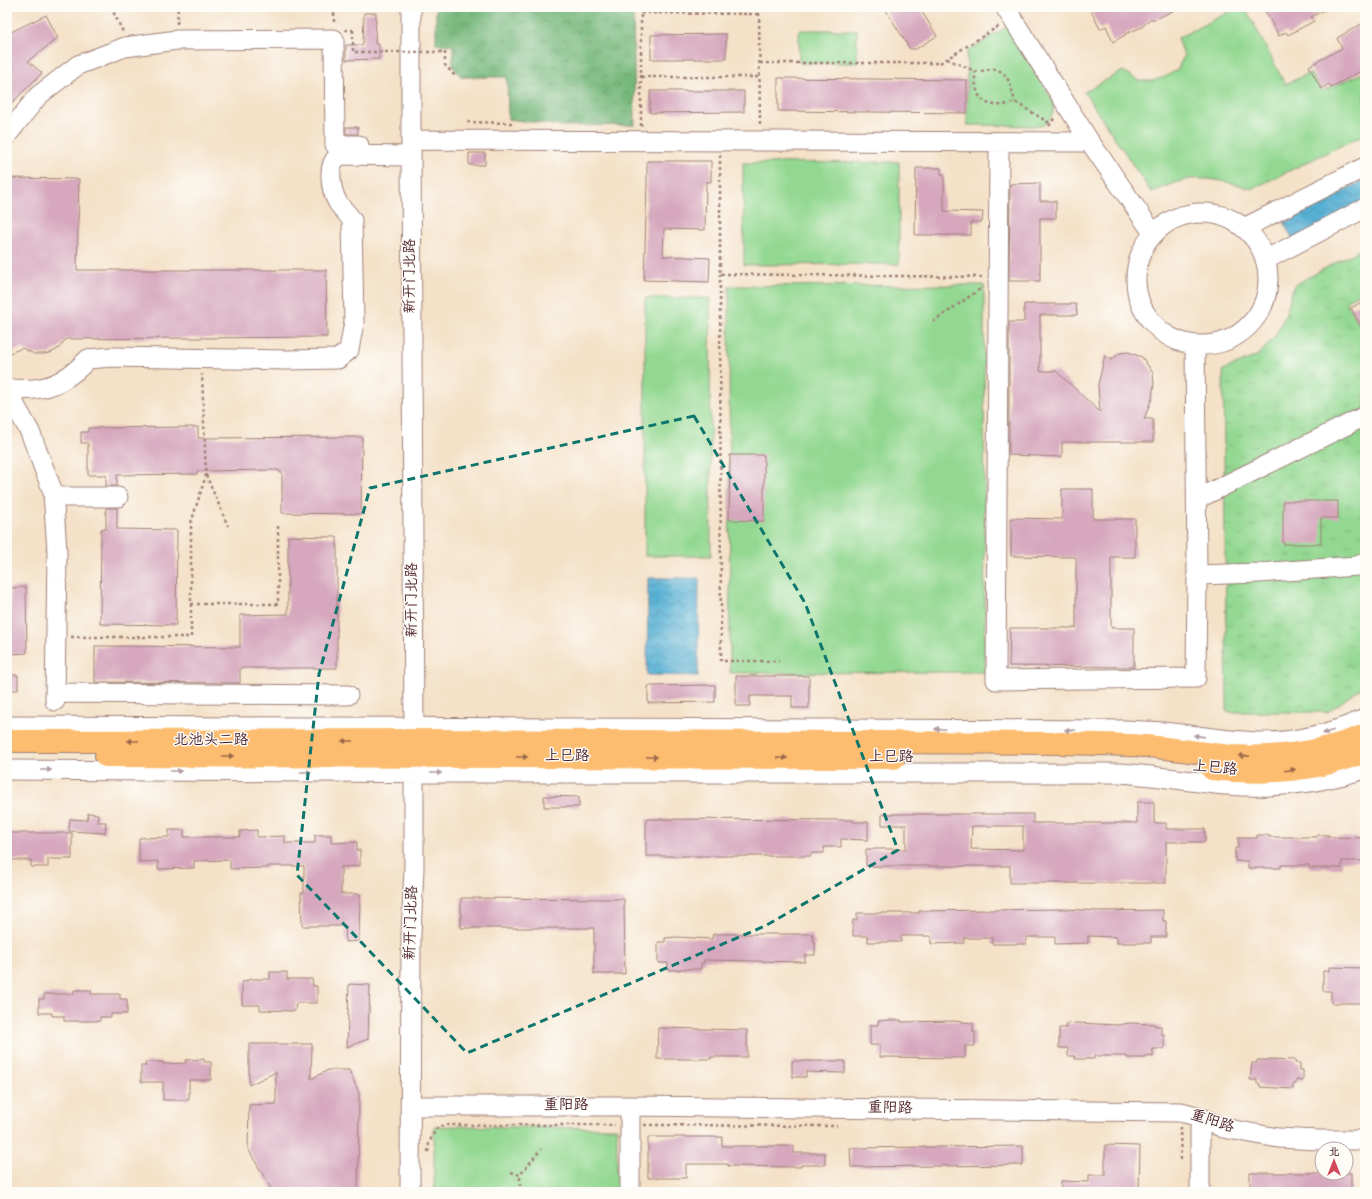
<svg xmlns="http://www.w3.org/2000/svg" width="1372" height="1199" viewBox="0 0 1372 1199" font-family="Dekko,'LXGW WenKai TC',sans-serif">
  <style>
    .grass { fill: url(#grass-tufts); stroke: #6e7c5e }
    .forest { fill: url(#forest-crowns); stroke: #606c53 }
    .park { fill: #93d891; stroke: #6e7c5e }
    .water { fill: url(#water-waves); stroke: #506880 }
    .building { fill: #d6a7bd; fill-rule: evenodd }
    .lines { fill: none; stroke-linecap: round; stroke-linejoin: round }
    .minor-casing { stroke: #9f8079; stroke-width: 21 }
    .major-casing { stroke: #9f8079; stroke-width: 24 }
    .path { stroke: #9f8079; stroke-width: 2.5; stroke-dasharray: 3 3; stroke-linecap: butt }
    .minor { stroke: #fff; stroke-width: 19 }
    .major { stroke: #fcbd6f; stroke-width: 22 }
    .path-bridge { stroke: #9f8079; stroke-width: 2.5; stroke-dasharray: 3 3; stroke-linecap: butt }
    .oneway { fill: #ae9aa0 }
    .oneway2 { fill: #9a664a }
    .marked { fill: none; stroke: #0f766e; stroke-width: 3; stroke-dasharray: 8 5; stroke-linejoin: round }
    .labels { text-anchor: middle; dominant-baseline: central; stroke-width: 3; stroke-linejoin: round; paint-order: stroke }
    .street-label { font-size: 15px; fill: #4a1f2b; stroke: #fdfcf7 }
  </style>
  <defs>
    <pattern id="grass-tufts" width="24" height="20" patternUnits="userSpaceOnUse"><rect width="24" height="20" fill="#93d891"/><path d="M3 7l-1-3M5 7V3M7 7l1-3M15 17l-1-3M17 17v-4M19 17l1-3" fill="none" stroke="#80b97d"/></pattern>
    <pattern id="forest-crowns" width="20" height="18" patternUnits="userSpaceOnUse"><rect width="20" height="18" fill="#76b87b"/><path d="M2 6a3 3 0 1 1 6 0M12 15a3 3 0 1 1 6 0" fill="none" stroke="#639565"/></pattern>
    <pattern id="water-waves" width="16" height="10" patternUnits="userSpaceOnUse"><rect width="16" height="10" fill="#57b0d4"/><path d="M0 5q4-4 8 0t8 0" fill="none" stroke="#4a8fac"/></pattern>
  </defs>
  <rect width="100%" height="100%" fill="#fdfcf7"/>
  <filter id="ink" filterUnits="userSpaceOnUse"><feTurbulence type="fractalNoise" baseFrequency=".025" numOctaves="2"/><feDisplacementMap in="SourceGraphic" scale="8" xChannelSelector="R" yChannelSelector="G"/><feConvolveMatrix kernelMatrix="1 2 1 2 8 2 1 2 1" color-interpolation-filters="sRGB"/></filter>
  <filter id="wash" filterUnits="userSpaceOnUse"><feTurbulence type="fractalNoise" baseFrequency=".012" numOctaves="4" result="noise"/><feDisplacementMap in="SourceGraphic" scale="16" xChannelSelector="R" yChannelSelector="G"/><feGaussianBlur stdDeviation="0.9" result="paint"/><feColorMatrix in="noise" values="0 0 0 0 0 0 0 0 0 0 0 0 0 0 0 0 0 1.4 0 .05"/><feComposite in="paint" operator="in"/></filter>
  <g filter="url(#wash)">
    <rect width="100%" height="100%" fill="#f4e1c7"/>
    <path class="grass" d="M1365,247V290L1346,301L1365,335V685L1328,712H1227L1223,370L1259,355L1275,336L1285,316L1294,285Z"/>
    <path class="forest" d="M436,7H633L635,125L562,126L508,119L507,77H462L453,67V45L436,44Z"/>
    <path class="park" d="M1238,7H1245L1285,84L1310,73L1322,91L1365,72V134L1252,189C1233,183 1211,177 1190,179C1178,181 1163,188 1151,192L1084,92L1123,71L1139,81H1152L1165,77L1177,70L1184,56L1178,38Z
      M1009,25L1054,103C1054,114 1051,120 1042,126L967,125V52Z
      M799,30H857V63H799Z
      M899,162V264L744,265L743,163Z
      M984,285L985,672L730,673L729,286Z
      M645,298H710L711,556H645Z
      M434,1126L617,1128V1192H434Z"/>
    <path class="water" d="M1365,179V202L1294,241L1284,223Z
      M648,578H699L698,676L647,675Z"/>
    <g id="blocks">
      <path class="building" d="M884,7H919L937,36L916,49H910Z
        M1089,7H1181L1156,19H1150L1142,27L1125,34V35L1113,42L1106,26L1100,29Z
        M1263,7H1330L1311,17L1314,21L1288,35L1286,32L1279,36Z
        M364,13H376L375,44H379V59L346,60V45H363Z
        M46,15L58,38L28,61L42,73L7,108V34Z
        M1365,22V69L1331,87L1329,84L1321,89L1309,66L1342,48L1337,38Z
        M726,34V59H651V35Z
        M778,78L967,80V113L778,111Z
        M650,91H744V112L650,113Z
        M346,127H358V134H346Z
        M469,153H485V165H469Z
        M647,161H711V182H706L705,230L664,229L663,256L710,258L709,282L644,280L647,182Z
        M916,168H941V174H944V211L983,212L982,222H971V235H915Z
        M9,178L79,179L77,270H326L327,337L66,339L58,349L50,353L43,354H34L22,348L10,353L7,345V183Z
        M1040,183V201H1056V218H1040V281H1009L1010,184Z
        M1365,300V333L1351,308Z
        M1024,304H1076L1077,315H1040V371H1056L1100,412L1098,385L1105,355L1111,360L1120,353L1128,352L1142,357L1153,373L1154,384L1152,398L1144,419H1153V442H1062V457L1009,455V322H1024Z
        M198,427V438L362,437L361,514L282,513V472H279V470L197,471V474L117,475V486H106V475H88V443H81V432H88V428Z
        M730,455H764V521L729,520Z
        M1062,489H1093V519H1135V557H1111V628H1134V667L1009,666L1010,628H1076V557L1011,556V518L1062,519Z
        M1283,501H1338V518H1321V544H1283Z
        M106,508H117V529L177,530L176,625L100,624L101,529H106Z
        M288,536L337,537V668H240V683L95,682V646L240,647V615L288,614Z
        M26,587L27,653L11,654L10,588Z
        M7,675H18V690H7Z
        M736,676H809V708H792V696H750V706H736Z
        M715,685V702L648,703V686Z
        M544,796L579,797V807H544Z
        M1137,802H1154V823H1166V829H1205V842H1166V883H1010V866H866V849H906V825H882V814H1033V823H1137ZM972,826H1023V850L971,849Z
        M88,813L98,814L97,822H106L105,833L69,831L70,819L87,820Z
        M646,819L853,820V822H868V840L841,839V847H824V853H811V856H646Z
        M169,830H184V837H240V831L257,830V837L285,836V843H315V835H331V843L357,842V850H360V866L341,867V894H360L359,941L345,942L346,926H302L301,893H304V866H268V868L230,869V860L194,861V868L158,869V861L139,862V838L169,837Z
        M7,833H72V859H48V867H31V860H7Z
        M1257,835H1269V837H1317V835H1329V837L1365,838V861H1342V868H1309V865H1281V868H1248V861H1235V848H1238V838H1257Z
        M461,898L624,899L625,974H594V928H461Z
        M1064,909L1100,911L1163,910V921H1166V937H1151V943H1117V937L1088,936V943L1055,944V937H1026V944H992V938H964V943L931,944V936H901V942H868V936H853V920H857V913H919V911Z
        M713,934H813V941H815V955H805V962L704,960V963H701V969H680V970H668V963H658V942H665V938L677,937L712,939Z
        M1329,967L1365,968L1364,1003H1331V991H1323V971H1329Z
        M270,972H287V979H312L313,986H317V1003H296L295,1011L260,1010V1005H242V982L251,979H270Z
        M349,984L370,985L368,1039L347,1047Z
        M74,990H91V994H120V999H127V1014H111V1017H100V1021H64V1016H52V1013H39V999H44V994H74Z
        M889,1020H901V1022L953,1021L973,1023V1032H975V1046H965V1058L880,1057V1045H870V1025H878V1021Z
        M1077,1023L1118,1025L1129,1023L1155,1024V1026H1161V1034H1164V1049H1153V1057L1146,1056V1058H1127V1056H1094V1059H1075V1056H1068V1048H1059V1028H1066V1024Z
        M658,1028L747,1030V1057H711V1059H657Z
        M249,1044H312L311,1079L328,1070H349L359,1093L358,1192H273L248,1149L249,1105L276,1104V1072L249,1085Z
        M204,1059V1062H211V1080H189V1100H163V1082H141V1066H146L145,1062H163V1064L186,1063L185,1060Z
        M1269,1059L1295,1060V1063H1300V1070H1303V1081L1296,1080V1084H1293V1089L1260,1087V1084H1257V1080H1250L1252,1063H1257V1060H1269Z
        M792,1061H845V1073L806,1072V1077H792Z
        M648,1137H722V1146H794V1153H825V1165H801V1167L728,1166V1164H686V1178H648Z
        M1105,1145L1140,1146L1139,1192H1061V1181L1089,1182V1175H1105Z
        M1023,1146V1165L851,1167L850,1148Z
        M1250,1173H1351V1192H1250Z"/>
    </g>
  </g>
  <g filter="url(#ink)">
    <use href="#blocks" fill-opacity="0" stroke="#9f8079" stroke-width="1"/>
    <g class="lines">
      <g class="minor-casing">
        <path id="minor" d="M411,7V145L414,740
          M1005,7L1090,142L1153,233
          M7,135L38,96L78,65L125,47L177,40L334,39L335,145H359
          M411,140L1090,142
          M999,143L996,680L1196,678L1197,575
          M1136 279a66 66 0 1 1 132 0a66 66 0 1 1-132 0Z
          M1244,228L1365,167
          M1265,260L1365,208
          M1195,345L1197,575L1259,573L1357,566L1365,563
          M7,389C16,389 26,390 35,389C56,387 74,374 88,359L111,357L287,360L338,359L349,350L354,322L352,220C348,214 342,209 338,203C331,191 325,161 341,155L411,156
          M7,391L30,432L53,492L57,551L55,701
          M54,497H118
          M1197,499L1365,416
          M56,693L348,695
          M7,726L1126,730C1139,731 1151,731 1163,732C1195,735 1226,741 1258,742C1294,743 1332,733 1365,719
          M7,770L457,773H1118C1155,775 1191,782 1227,785C1274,789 1321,783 1365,769
          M410,1106H630L1181,1112L1200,1117L1223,1128L1278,1138L1318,1140H1365
          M630,1106V1192
          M410,1192L411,934L414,868V760
          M1200,1192V1117"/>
      </g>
      <g class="major-casing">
        <path id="major" d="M7,741L414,740L1063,743C1091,744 1118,744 1146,746C1175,748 1204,754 1233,756C1277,758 1324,752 1365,735
          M106,756L894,758
          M1212,769C1263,775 1317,771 1365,752"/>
      </g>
      <path class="path" d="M111,7L123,32
        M334,7V24
        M759,7L760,127
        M641,13L760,14
        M177,24L178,7
        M345,30H353
        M445,52V65L456,77
        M947,59L975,71C975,77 975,84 977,90C981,108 1002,107 1015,102L1051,124
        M760,63H940L999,26
        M975,71C981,72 988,69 994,69C1009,71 1012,90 1015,102
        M641,77H760
        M467,122L513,123
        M641,126V7
        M1049,126L1055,117
        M720,155V274L984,277
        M720,274L721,661H779
        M933,322L983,287
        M206,475L228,526
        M191,604H278V525
        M71,637H191V523L206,475L202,374
        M644,1125L837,1126
        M1180,1127L1181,1163
        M428,1152L429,1143L436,1129L444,1125H615
        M511,1172L520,1175L541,1149
        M520,1192V1175"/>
      <use href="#minor" class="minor"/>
      <use href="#major" class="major"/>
      <path class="path-bridge" d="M353,30V52H445"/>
    </g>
    <defs><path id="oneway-solid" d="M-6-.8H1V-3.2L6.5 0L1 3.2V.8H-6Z"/></defs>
    <g class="oneway">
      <use href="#oneway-solid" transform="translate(940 729) rotate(-180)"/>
      <use href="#oneway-solid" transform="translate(1070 730) rotate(-180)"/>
      <use href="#oneway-solid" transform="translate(1328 732) rotate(163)"/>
      <use href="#oneway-solid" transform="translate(1199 736) rotate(-172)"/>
      <use href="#oneway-solid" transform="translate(46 770)"/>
      <use href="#oneway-solid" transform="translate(176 771)"/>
      <use href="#oneway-solid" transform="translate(306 772)"/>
      <use href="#oneway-solid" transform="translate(436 773)"/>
    </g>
    <g class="oneway2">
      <use href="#oneway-solid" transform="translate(133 741) rotate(-180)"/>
      <use href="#oneway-solid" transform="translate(347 741) rotate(-180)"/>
      <use href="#oneway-solid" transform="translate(228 756)"/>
      <use href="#oneway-solid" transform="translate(1244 756) rotate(179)"/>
      <use href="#oneway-solid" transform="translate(522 757)"/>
      <use href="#oneway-solid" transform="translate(652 757)"/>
      <use href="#oneway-solid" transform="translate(782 758)"/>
      <use href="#oneway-solid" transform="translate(1290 770) rotate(-7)"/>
    </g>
  </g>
  <path class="marked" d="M694,416L805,603L898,850L765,926L467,1053L297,875L319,674L370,488Z"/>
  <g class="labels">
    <g class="street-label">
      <text transform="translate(411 276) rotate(-90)">新开门北路</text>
      <text transform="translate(413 600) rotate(-90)">新开门北路</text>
      <text x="211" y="741">北池头二路</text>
      <text x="567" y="757">上巳路</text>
      <text x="891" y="758">上巳路</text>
      <text transform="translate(1215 769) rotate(5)">上巳路</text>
      <text transform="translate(412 923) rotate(-88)">新开门北路</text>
      <text x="566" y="1106">重阳路</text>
      <text transform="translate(890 1109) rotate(1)">重阳路</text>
      <text transform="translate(1212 1122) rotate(18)">重阳路</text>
    </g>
  </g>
  <rect width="1372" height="1199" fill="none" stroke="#fdfcf7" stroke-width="24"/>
  <g transform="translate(1334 1161)"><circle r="19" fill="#fdfcf7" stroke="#b5a4a5"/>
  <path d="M0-3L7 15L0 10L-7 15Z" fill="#d1495b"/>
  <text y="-6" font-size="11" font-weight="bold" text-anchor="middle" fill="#4a1f2b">北</text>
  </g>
</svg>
